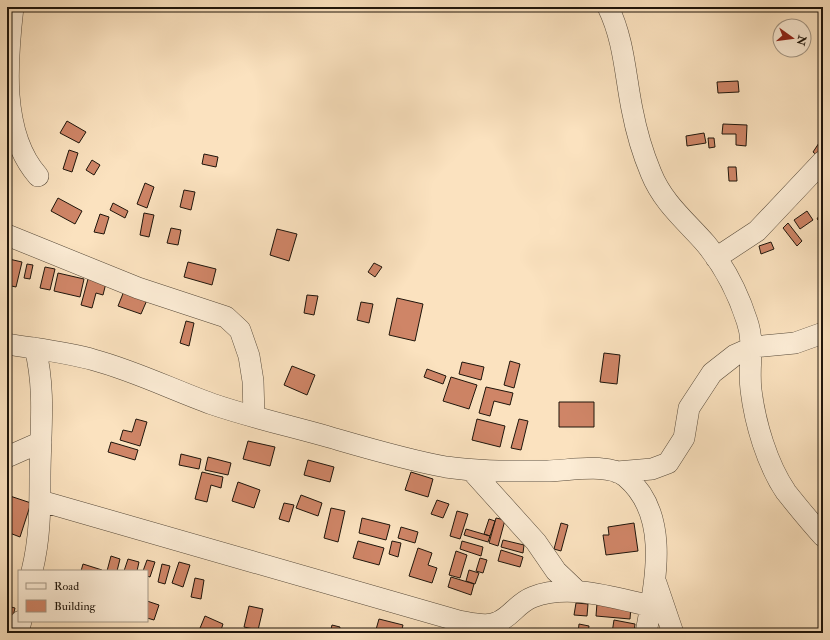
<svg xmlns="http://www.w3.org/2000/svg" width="830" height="640" viewBox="0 0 830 640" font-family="'IM FELL Double Pica',serif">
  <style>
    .building { fill: #cf8567; stroke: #1e150b }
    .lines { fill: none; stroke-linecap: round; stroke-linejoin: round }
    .minor-casing { stroke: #554838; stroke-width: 22 }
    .minor { stroke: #fcecd5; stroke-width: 21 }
  </style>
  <rect width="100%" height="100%" fill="#fbe2bf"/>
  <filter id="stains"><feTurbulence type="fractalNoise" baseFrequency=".005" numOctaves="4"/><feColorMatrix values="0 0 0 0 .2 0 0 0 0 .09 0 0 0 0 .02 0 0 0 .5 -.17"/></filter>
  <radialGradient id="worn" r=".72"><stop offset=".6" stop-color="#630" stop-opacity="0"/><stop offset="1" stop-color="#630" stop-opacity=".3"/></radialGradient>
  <path class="building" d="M738,81L739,92L718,93L717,82Z
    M67,121L86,132L79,143L60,133Z
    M723,124L747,125L746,146L736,145V134H722Z
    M704,133L706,143L687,146L686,136Z
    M823,137V151L819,157L813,152Z
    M708,138H714L715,147L709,148Z
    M69,150L78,153L72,172L63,169Z
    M204,154L218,157L216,167L202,164Z
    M92,160L100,165L94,175L86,170Z
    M728,167H736L737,181H729Z
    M145,183L154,187L147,208L137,204Z
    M184,190L195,192L191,210L180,207Z
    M58,198L82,211L75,224L51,211Z
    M113,203L128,211L125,218L110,210Z
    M807,211L813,220L800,229L794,220Z
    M822,211H823V224L817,219Z
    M144,213L154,215L149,237L140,235Z
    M100,214L109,217L104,234L94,232Z
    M788,223L802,241L797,246L783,228Z
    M171,228L181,230L178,245L167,243Z
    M277,229L297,234L289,261L270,255Z
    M771,242L774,249L761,254L759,246Z
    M9,259L22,262L16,287L7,285Z
    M188,262L216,269L212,285L184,277Z
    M374,263L382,267L375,277L368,272Z
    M27,264L33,265L30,279L24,278Z
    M45,267L55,269L50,290L40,288Z
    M58,273L84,279L80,297L54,291Z
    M88,279L106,283L103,295L96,293L92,308L81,305Z
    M124,291L147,300L141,314L118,306Z
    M307,295L318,296L314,315L304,313Z
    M397,298L423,304L415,341L389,335Z
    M361,302L373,304L369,323L357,320Z
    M186,321L194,323L189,346L180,343Z
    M604,353L620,355L617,384L600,382Z
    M510,361L520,364L514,388L504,385Z
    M462,362L484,367L481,380L459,374Z
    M292,366L315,375L307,395L284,385Z
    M427,369L446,376L443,384L424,377Z
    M451,377L477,385L469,409L443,401Z
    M486,387L513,393L510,405L494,401L490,416L479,413Z
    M559,402H594V427H559Z
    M136,419L147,422L140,446L120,440L123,430L132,432Z
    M477,419L505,426L500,447L472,440Z
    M519,419L528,421L521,450L511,448Z
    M248,441L275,447L270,466L243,459Z
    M111,442L138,450L135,460L108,452Z
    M181,454L201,459L199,469L179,465Z
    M208,457L231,463L228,475L205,470Z
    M308,460L334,467L330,482L304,475Z
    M202,472L223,477L221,488L211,485L207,502L195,499Z
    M411,472L433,479L428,497L405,490Z
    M238,482L260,490L254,508L232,501Z
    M301,495L322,503L318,516L296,508Z
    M10,496L31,503L20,537L7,532V505Z
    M437,500L449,504L443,518L431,514Z
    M284,503L294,505L289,522L279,519Z
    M331,508L345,511L338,542L324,538Z
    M457,511L468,514L460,539L450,536Z
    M362,518L390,525L386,540L359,533Z
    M496,518L505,520L498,546L489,543Z
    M489,519L495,521L490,536L484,534Z
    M561,523L568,525L561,551L554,549Z
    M634,523L638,551L606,555L603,535H609L608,527Z
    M401,527L418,532L415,543L398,538Z
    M466,529L490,536L488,542L464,535Z
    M503,540L524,545L523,553L501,547Z
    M358,541L384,548L379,565L353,558Z
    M392,541L401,543L398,557L389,554Z
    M462,541L483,547L481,556L460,549Z
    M418,548L432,553L428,565L437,568L432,583L409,576Z
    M501,550L523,557L520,567L498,561Z
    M456,551L467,555L460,578L449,575Z
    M111,556L120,559L117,571H107Z
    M480,558L487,560L483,573L476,571Z
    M128,559L139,562L137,571H124Z
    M147,560L155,562L150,577L147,576V571H143Z
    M179,562L190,565L183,587L172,583Z
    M83,564L102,570L101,571H81Z
    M162,564L170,566L165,584L158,582Z
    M469,570L479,573L475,584L466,581Z
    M451,577L474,584L471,595L448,587Z
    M195,578L204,580L201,599L191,597Z
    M147,601L159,605L154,620L147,618Z
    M576,603L588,604L587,616L574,615Z
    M597,603L631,606L630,619L596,616Z
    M7,606L15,608L9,633H7Z
    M249,606L263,609L258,630L244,627Z
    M205,616L223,624L220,633H198Z
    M379,619L403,625L401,633H375Z
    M614,620L635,624L634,633H612Z
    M579,624L589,626L588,633H578Z
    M332,625L340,627L339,633H330Z"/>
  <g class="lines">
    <g class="minor-casing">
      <path id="minor" d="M13,7C7,60 0,133 38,176
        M608,7C624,40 625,74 632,109C636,130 643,154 651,173C663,203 686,221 706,244C724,266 738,293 747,321C755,344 748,366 751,390C755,423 767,464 786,492C798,507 810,522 823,536
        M7,235L138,288L226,317L240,330L249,356L253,381L254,416
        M716,258L757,231L823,161
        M7,344C36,349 66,352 94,360C135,371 173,390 212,404C250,417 290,426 329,437C367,448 407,460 446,467C480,472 513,471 547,471C568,471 609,462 626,477C671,515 655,582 646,633
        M7,457L41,442
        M471,470L536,542L556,571L578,592
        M617,472L652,469L668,463L684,438L689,408L712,373L735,355L753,347L795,343L823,333
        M41,501L459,621C471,623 487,628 498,622C512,616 517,603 533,597C569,583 614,598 651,606
        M32,571C40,538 40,511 40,477C40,433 46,391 35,348
        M656,583L673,633
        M18,633L21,621"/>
    </g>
    <use href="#minor" class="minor"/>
  </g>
  <rect width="830" height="640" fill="none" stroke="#fbe2bf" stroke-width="24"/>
  <rect x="8" y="8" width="814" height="624" fill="none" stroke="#1e150b" stroke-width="2"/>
  <rect x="12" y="12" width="806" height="616" fill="none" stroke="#1e150b"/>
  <rect x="18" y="570" width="130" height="52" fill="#fcecd5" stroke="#a39684"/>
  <rect x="26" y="583" width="20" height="6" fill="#fcecd5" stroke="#a39684"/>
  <text x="54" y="590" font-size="12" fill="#1e150b">Road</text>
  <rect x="26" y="600" width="20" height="12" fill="#cf8567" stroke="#a39684"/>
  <text x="54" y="610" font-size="12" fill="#1e150b">Building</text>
  <g transform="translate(792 38) rotate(104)"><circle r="19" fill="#fcecd5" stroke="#a39684"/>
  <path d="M0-3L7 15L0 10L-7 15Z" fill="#8f2418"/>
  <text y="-6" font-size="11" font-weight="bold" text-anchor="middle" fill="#1e150b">N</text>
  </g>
  <rect width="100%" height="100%" filter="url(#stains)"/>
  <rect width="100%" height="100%" fill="url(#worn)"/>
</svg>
